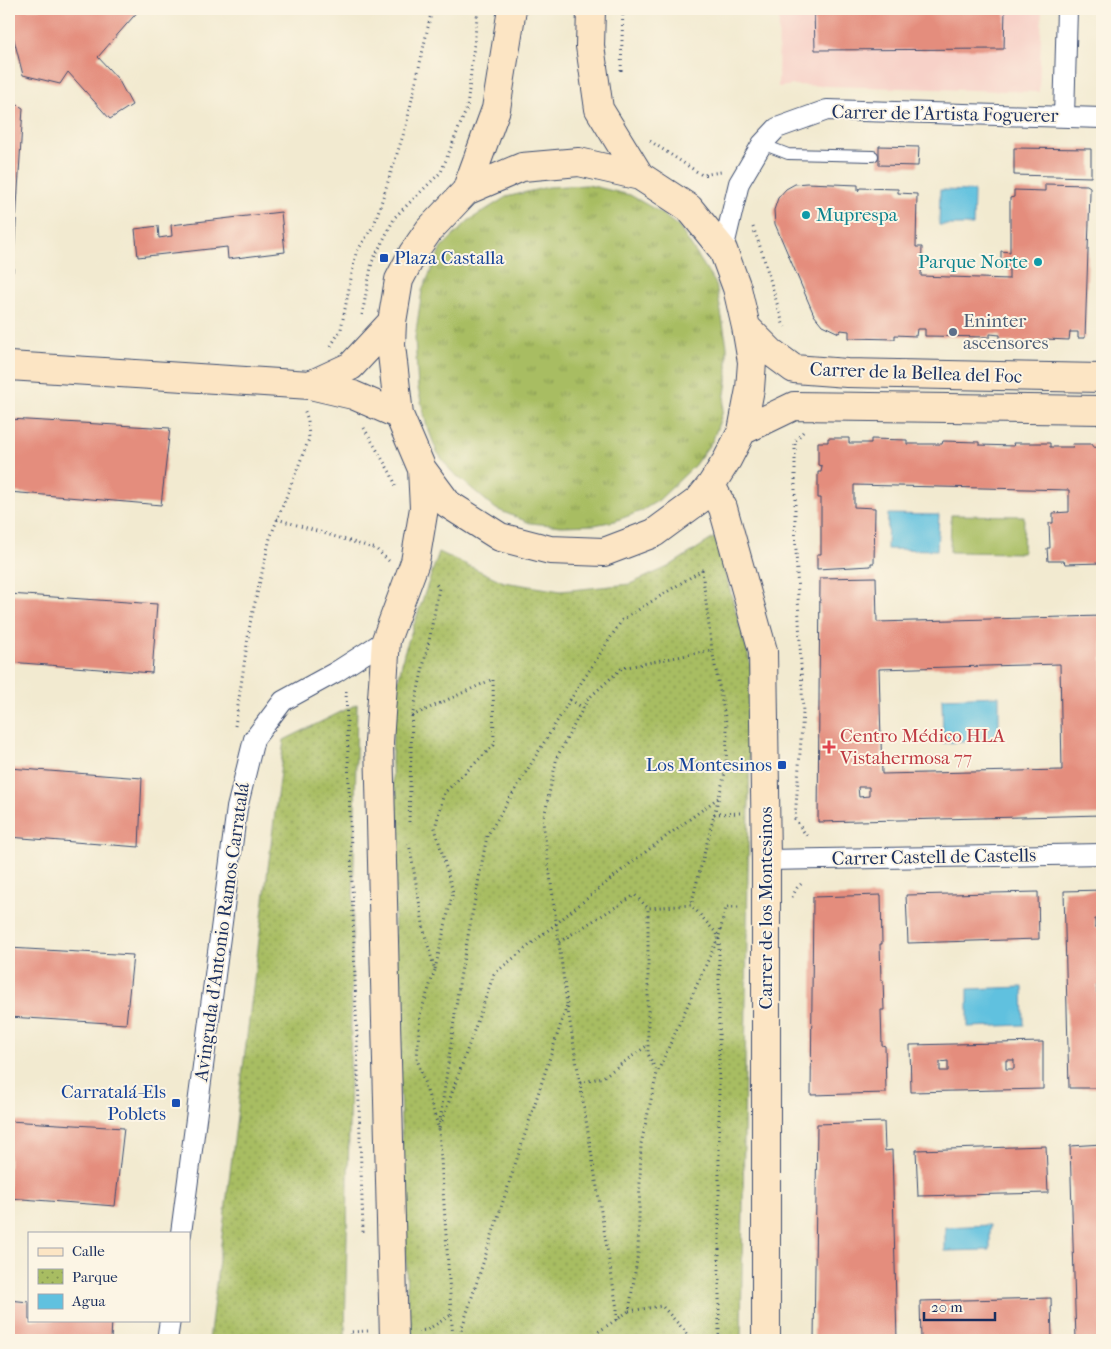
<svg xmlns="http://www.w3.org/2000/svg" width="1111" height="1349" viewBox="0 0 1111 1349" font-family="'IM FELL French Canon',serif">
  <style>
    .built { fill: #f7d1c8 }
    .grass { fill: url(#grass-tufts); stroke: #627660 }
    .park { fill: url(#park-dots); stroke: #627660 }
    .garden { fill: #a8bd62; stroke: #627660 }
    .water { fill: #60c1df; stroke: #3e789e }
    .building { fill: #e48d7d; fill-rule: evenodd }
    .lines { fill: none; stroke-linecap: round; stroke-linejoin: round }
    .lane-casing { stroke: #3b4b6f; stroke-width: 12 }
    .street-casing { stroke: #3b4b6f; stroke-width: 22 }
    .secondary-casing { stroke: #3b4b6f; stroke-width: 30 }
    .path { stroke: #3b4b6f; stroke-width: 3; stroke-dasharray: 1 4; stroke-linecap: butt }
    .lane { stroke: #fff; stroke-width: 10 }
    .street { stroke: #fff; stroke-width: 20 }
    .secondary { stroke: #fce5c4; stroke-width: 28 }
    .culture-dot { fill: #0f9aa8; stroke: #fcf5e5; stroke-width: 2 }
    .transit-dot { fill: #1a4fb4; stroke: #fcf5e5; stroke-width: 2 }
    .service-dot { fill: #5c6f8a; stroke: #fcf5e5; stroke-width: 2 }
    .health-dot { fill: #e0444e; stroke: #fcf5e5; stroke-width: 2 }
    .labels { text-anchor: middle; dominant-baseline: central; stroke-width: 4; stroke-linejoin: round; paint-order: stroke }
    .street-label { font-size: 19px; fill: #1b2f5e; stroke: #fcf5e5 }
    .culture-label { font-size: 19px; fill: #0d838f; stroke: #fcf5e5; text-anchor: start }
    .transit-label { font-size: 19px; fill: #164399; stroke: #fcf5e5; text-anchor: end }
    .service-label { font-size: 19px; fill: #4e5e75; stroke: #fcf5e5; text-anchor: start }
    .health-label { font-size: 19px; fill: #be3a42; stroke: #fcf5e5; text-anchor: start }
  </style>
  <defs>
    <pattern id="grass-tufts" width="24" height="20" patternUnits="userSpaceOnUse" patternTransform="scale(1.25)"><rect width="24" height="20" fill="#a8bd62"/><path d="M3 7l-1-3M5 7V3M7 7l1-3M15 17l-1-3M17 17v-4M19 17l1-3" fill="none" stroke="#889a54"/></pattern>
    <pattern id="park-dots" width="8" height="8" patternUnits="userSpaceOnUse" patternTransform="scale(1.25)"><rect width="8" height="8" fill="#a8bd62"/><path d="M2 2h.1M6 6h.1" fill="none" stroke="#889a54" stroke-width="1.8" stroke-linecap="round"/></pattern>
  </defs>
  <rect width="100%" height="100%" fill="#fcf5e5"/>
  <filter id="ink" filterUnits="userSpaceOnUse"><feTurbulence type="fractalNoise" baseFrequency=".02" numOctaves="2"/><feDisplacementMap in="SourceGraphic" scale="10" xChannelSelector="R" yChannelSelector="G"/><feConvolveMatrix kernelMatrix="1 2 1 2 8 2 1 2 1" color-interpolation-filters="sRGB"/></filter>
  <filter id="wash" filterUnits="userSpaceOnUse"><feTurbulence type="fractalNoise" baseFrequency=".0096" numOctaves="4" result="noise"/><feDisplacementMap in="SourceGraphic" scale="20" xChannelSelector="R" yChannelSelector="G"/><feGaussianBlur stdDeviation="1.12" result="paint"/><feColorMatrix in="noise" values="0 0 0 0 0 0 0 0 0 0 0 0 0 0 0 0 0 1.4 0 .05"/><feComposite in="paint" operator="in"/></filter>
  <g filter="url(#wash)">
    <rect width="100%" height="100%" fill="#f2ead0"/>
    <path class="built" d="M779,9H1042L1039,92L794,85L778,87Z"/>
    <path class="grass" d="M588,185L630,195L658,211L679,227L716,284L727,346V381L722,414L713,440L694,466L659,500L641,511L615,521L594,525L562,526L530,523L496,509L451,471L437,452L426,423L418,388L415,338L422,291L441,248L468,221L506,197L548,187Z"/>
    <path class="park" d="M715,537L751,665L741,1340H411L408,1321L395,956L392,758L394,702L404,653L439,552L504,582L561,591L630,584L668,567Z
      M357,704L345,1340H209L284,740Z"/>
    <path class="garden" d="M951,515L1024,516L1023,553L950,552Z"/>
    <path class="water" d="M940,190L974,191L973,225H939Z
      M888,514L939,515L937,550L887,549Z
      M999,696V740L943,743L942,698Z
      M1023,987L1024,1025L968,1027V989Z
      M990,1225V1250L945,1251V1227Z"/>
    <g id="blocks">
      <path class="building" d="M9,9H140L98,57L118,79L132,105L110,119L68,72L60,84L23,75L9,20Z
        M814,9H1005L1004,49L815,50Z
        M9,100L23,108L13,272H9Z
        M879,146L919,147L918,166L879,165Z
        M1014,148L1091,149V177L1014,175Z
        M807,183L858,185V191L860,188L898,189V193L917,194L916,247H922L921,276L1009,279V269H1001V251L1010,252V198L1014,197V190L1045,191V184L1087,185L1090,187V193L1085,338H1078V332H1070L1069,340L1046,339V343L1000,342V335L990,334V337L925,336V329H917L916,336L895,335V339L849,338V331L841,330L839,333L822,325L814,315L775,224L774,210L778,198L786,189L795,184Z
        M281,212L285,252L228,259L227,247L138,257L135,229L158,226L159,238L172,236L171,225Z
        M9,419L170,428L161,505L9,492Z
        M828,438H849V443H871V439L907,440V444H942L943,441L979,442V445L1014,446L1013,443H1050V447H1073L1072,444H1093V447L1102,448V472H1101V478L1102,477V563L1065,564L1064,561H1048L1047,548H1050L1049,523H1053V513L1069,512V490L854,485V507L875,508L874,563H871V566L817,569V554H821V498H818V472H821L822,466L818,465V442H828Z
        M876,577L877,622L1102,616V815L818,822L820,578ZM1060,664L1062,770L882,774L879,669ZM858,787H869V796L859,797Z
        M9,594L157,604L152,673L9,662Z
        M9,768L142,778L139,847L9,837Z
        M1102,890V919H1095V927H1102V985H1097V993H1102V1050H1098V1059H1102V1088H1069L1064,891Z
        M1038,892L1039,939L908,943L906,895Z
        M881,895L882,944H880L881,980H883L884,1010H881L882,1045L885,1046L886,1093L811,1095L813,897Z
        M9,948L133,955L126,1024L9,1017Z
        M1043,1042V1089L911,1092L910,1045ZM1006,1060H1014V1069H1006ZM948,1061V1071H940V1062Z
        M9,1121L124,1128L115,1206L9,1198Z
        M884,1122L885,1151L892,1150L897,1340H814L817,1124Z
        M1102,1144V1340H1076L1070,1146Z
        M1046,1146L1048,1193L918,1196L916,1150Z
        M1051,1298L1052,1340H921L920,1301Z
        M9,1300L29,1302V1320H112L111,1340H9Z"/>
    </g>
  </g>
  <g filter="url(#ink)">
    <use href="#blocks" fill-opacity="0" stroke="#3b4b6f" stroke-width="1"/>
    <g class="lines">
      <g class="lane-casing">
        <path id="lane" d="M762,144L788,154L873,156"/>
      </g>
      <g class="street-casing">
        <path id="street" d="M1064,117L1067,9
          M723,250L739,183L762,144L777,128L827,110L1102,118
          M766,860L1102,854
          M181,1233L237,808L254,739L283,701L336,672L386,640
          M167,1340L170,1320"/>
      </g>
      <g class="secondary-casing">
        <path id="secondary" d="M591,9L590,46L599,109L640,176
          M579,162L640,176L689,208L723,250L737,288L746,327L752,362L750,389L742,431L727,460L711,485L699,500L654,533L604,552L550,550L500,537L448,504L422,469L399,415L391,345L392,322L399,280L413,253L429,230L466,191L522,167Z
          M466,191L496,109L512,9
          M746,327L771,352L794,369L847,373L1102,378
          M9,366L310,385L353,395L399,415
          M310,385L351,366L392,322
          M742,431L794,406L1102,410
          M711,485L723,508L763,651L766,860V1340
          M394,1340L379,742L386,640L415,562L424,508L422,469"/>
      </g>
      <path class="path" d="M621,71L623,9
        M650,141L702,175L721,172
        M753,227L762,252L783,324L785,327
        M362,315L372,262L395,217L441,172L467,108L478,9
        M331,346L341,329L356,253L374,225L406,126L432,9
        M364,428L391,474L396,486
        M803,432L795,441V526L803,713L795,819L808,838
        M277,519L376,549L389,561
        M346,691L363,1232
        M570,700L584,708
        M412,716L493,679L494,745L444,793L435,828L453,892L435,969
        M235,726L250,624L270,538L309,439L308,420L304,409
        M714,814L741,813
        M409,822L412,717L430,636L439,588L434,582
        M409,843L425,935L435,970L420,1015L417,1059L439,1129L453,1340
        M792,897L797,888L803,882
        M559,942L635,895L648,908
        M580,1083L603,1077L648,1045
        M442,1121L494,974L632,862L718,798
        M439,1128L460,978L487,836L570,700L622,620L702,570L712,650
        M629,1311L662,1306L685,1331L690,1340
        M617,1320V1309L567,1004L543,822L557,757L588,699L622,668L712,650L727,727L726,769L691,905L648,908V1054L657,1073
        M418,1331L427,1330L451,1315
        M351,1340L350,1332L369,1331
        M458,1340L567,1005
        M586,1340L629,1311L638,1253L641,1144L657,1073L719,936L691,905
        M719,1340V936L726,907H742"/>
      <use href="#lane" class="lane"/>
      <use href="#street" class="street"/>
      <use href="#secondary" class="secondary"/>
    </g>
  </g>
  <g class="culture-dot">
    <circle cx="806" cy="215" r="5"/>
    <circle cx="1038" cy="262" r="5"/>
  </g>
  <g class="transit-dot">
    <rect x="379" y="253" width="10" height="10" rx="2.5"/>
    <rect x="777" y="760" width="10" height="10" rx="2.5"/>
    <rect x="171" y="1098" width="10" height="10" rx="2.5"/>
  </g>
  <circle class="service-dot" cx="953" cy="332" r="5"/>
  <path class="health-dot" d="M826.5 739.5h5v5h5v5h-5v5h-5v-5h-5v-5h5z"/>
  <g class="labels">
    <g class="street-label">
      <text transform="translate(945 114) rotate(1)">Carrer de l'Artista Foguerer</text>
      <text transform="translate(916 373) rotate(2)">Carrer de la Bellea del Foc</text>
      <text transform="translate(934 857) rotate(-1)">Carrer Castell de Castells</text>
      <text transform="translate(766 908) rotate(-90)">Carrer de los Montesinos</text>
      <text transform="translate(222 932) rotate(-82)">Avinguda d'Antonio Ramos Carratalá</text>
    </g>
    <g class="culture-label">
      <text x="816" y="215">Muprespa</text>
      <text x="1028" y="262" text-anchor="end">Parque Norte</text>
    </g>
    <g class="transit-label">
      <text x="394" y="258" text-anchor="start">Plaza Castalla</text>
      <text x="772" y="765">Los Montesinos</text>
      <text x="166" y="1092">Carratalá-Els<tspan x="166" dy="22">Poblets</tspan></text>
    </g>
    <g class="service-label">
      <text x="963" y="321">Eninter<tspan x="963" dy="22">ascensores</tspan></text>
    </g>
    <g class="health-label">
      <text x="840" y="736">Centro Médico HLA<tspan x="840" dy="22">Vistahermosa 77</tspan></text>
    </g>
  </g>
  <rect width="1111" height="1349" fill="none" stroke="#fcf5e5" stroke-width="30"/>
  <rect x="28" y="1232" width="162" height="90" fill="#fcf5e5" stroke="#a2a6af"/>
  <rect x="38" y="1248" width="25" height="8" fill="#fce5c4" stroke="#a2a6af"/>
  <text x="72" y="1256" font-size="15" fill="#1b2f5e">Calle</text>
  <rect x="38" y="1269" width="25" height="15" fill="url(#park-dots)" stroke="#a2a6af"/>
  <text x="72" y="1282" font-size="15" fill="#1b2f5e">Parque</text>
  <rect x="38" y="1294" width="25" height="15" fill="#60c1df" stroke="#a2a6af"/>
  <text x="72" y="1306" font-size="15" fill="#1b2f5e">Agua</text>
  <path d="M924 1312v8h71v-8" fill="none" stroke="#1b2f5e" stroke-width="2.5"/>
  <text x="931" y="1312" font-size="15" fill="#1b2f5e" stroke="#fcf5e5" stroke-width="4" paint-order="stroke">20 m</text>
</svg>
